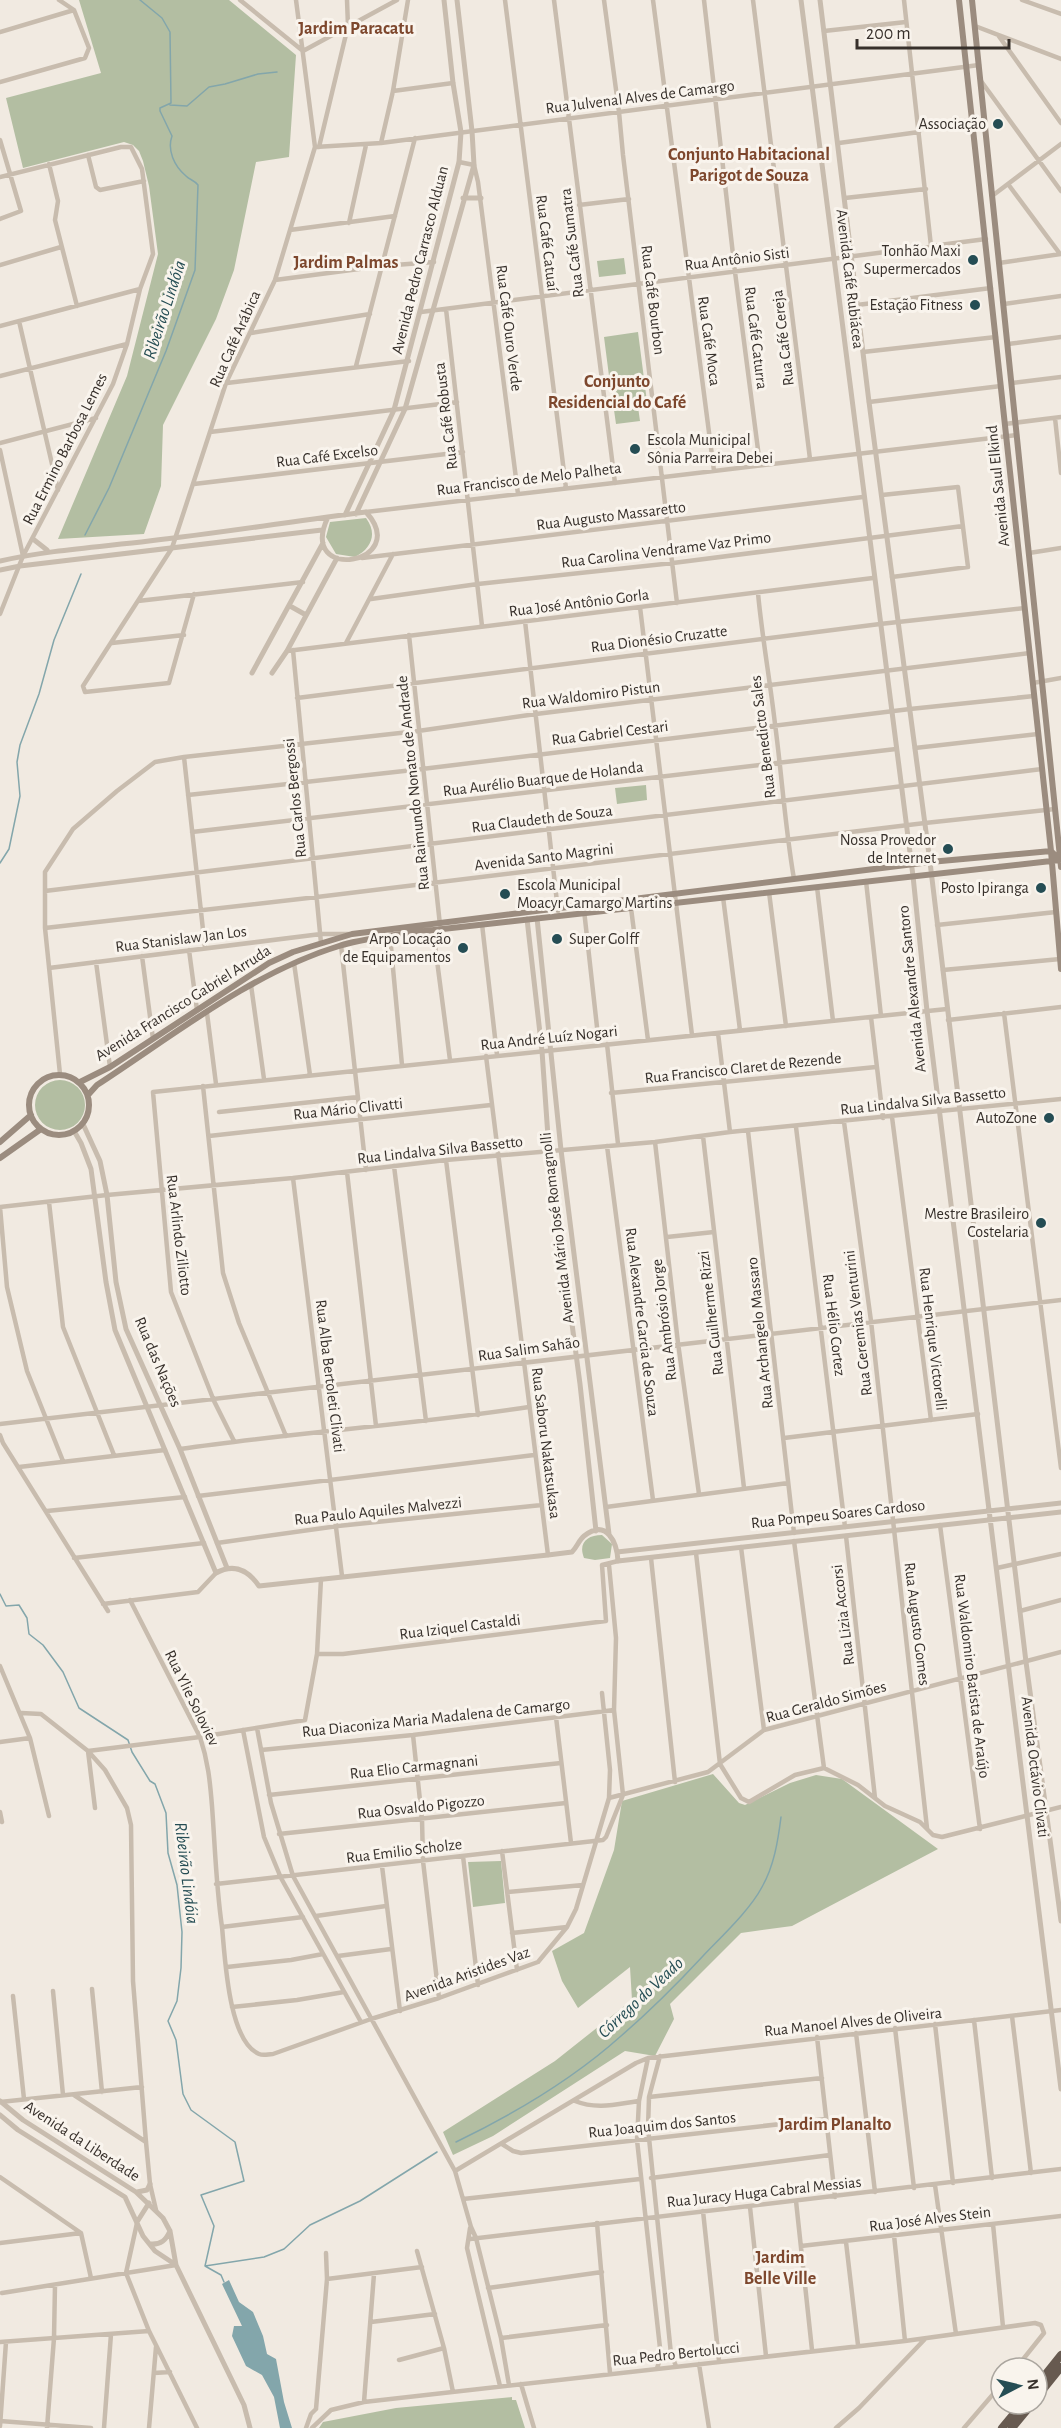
<svg xmlns="http://www.w3.org/2000/svg" width="1061" height="2428" viewBox="0 0 1061 2428" font-family="'Alegreya Sans',sans-serif">
  <style>
    .green { fill: #b3bea2 }
    .water { fill: #83a6ab }
    .lines { fill: none; stroke-linecap: round; stroke-linejoin: round }
    .stream { stroke: #83a6ab; stroke-width: 1.5 }
    .minor { stroke: #c8bcae; stroke-width: 4.5 }
    .tertiary { stroke: #c8bcae; stroke-width: 5 }
    .secondary { stroke: #9b8c7f; stroke-width: 6 }
    .trunk { stroke: #675a50; stroke-width: 8 }
    .poi-dot { fill: #254d54; stroke: #f9f4ed; stroke-width: 2 }
    .labels { text-anchor: middle; dominant-baseline: central; stroke-width: 6; stroke-linejoin: round; paint-order: stroke }
    .street-label { font-size: 16px; fill: #37302b; stroke: #f9f4ed }
    .poi-label { font-size: 16px; fill: #37302b; stroke: #f9f4ed; text-anchor: end }
    .neighbourhood-label { font-size: 18px; font-weight: bold; fill: #7d472d; stroke: #f9f4ed }
    .water-label { font-size: 18px; font-style: italic; fill: #254d54; stroke: #f9f4ed }
  </style>
  <rect width="100%" height="100%" fill="#f1eae1"/>
  <path class="green" d="M79,0H229L296,55L289,157L256,162L234,270L216,319L163,425L161,486L144,534L58,539L127,376L158,254L149,186L143,161L139,151L133,145L124,142L23,168L6,98L101,73Z
    M624,258L626,274L599,277L597,261Z
    M638,332L647,402L613,407L604,337Z
    M638,407L640,421L616,424L614,410Z
    M366,518C378,534 371,549 355,557L336,554L326,537L330,522Z
    M646,785L647,800L617,804L615,788Z
    M35 1105a25 25 0 1 1 50 0a25 25 0 1 1-50 0Z
    M602,1535L612,1544L610,1558L595,1560L584,1558C578,1543 587,1535 602,1535Z
    M713,1774L739,1803L745,1805L790,1783L816,1775L842,1779L938,1849L792,1926L741,1933L670,2004L674,2019L655,2056L625,2051L493,2136L453,2155L443,2132L555,2061L632,2000L630,1967L578,2008L562,1981L552,1951L584,1933L614,1850L622,1801Z
    M501,1861L505,1903L473,1907L468,1862Z
    M512,2397V2400H516L525,2428H319L323,2422L396,2408Z"/>
  <path class="water" d="M229,2280L239,2302L253,2312L263,2336L267,2354L276,2359L284,2402L292,2428H280L274,2397L262,2375L246,2366L232,2336L234,2326H242L222,2284Z"/>
  <g class="lines">
    <path class="stream" d="M170,105L187,106L209,87L225,84L258,74L277,72
      M85,535L109,488L166,351L195,270L198,185C194,180 190,180 186,176C174,166 167,150 172,136L160,111V108L171,103L170,32L162,18L140,0
      M0,863L9,849L20,796L17,762L20,745L39,694L54,640L81,574
      M0,1594L6,1606L19,1605L27,1618L29,1634L43,1645L63,1672L79,1708L128,1740L132,1752L150,1781L155,1784L166,1813L168,1853L177,1885L182,1932L181,1968L177,2001L168,2021L176,2040L183,2094L191,2110L235,2142L244,2181L201,2195L214,2226L205,2266L221,2275L224,2282
      M456,2142C514,2114 573,2079 621,2036C650,2011 677,1984 703,1956C721,1937 750,1910 762,1887C774,1866 778,1841 781,1817
      M205,2266L264,2257L284,2249L310,2225L360,2201L437,2152"/>
    <path class="minor" d="M240,0L303,51
      M505,0L566,488
      M554,0L615,483
      M604,0L619,112L623,155L677,603
      M653,0L714,471
      M704,0L735,272L760,465
      M753,0L810,459
      M904,0L931,246
      M1022,0L1061,14
      M975,26L1061,59
      M824,31L906,22
      M0,32L74,10
      M998,35L1061,123
      M303,51L397,0
      M981,81L1061,191
      M0,82L85,58L89,48L74,10L59,0
      M393,91L453,83
      M0,140L21,211L0,219
      M381,143L393,91L408,0
      M839,143L919,132
      M315,147L381,143L979,65
      M319,147L348,26L347,0
      M88,155L96,187L100,190L144,181
      M459,162L474,165L478,182L518,494
      M49,164L58,201L55,220L77,306
      M0,177L121,147H131L142,169L153,254L140,289L127,344L113,384L23,556L0,614
      M1008,184L1060,254
      M992,196L1061,144
      M845,198L926,189
      M579,205L629,199
      M349,223L366,145
      M290,230L395,216
      M999,263L1061,254
      M0,265L61,247
      M275,280L382,266L434,262
      M1004,304L1061,296
      M857,305L991,288
      M446,309L482,626
      M421,312L986,239
      M19,321L58,490
      M0,326L140,289
      M251,333L370,314
      M1008,344L1061,337
      M863,352L996,337
      M356,366L415,138
      M0,376L127,344
      M227,383L409,361
      M1012,383L1061,377
      M869,402L1001,386
      M1055,418L1061,473
      M1005,424L1061,417
      M210,432L457,402
      M0,443L96,418
      M0,450L23,556
      M194,484L463,452
      M882,495L958,487L968,567L892,577
      M366,512C583,486 800,462 1017,435
      M1029,553L1061,548
      M362,558L863,497
      M758,593C762,637 770,680 775,724C782,776 785,827 794,879
      M194,594L169,683L85,692L83,686L172,548L226,383L275,280L315,147L296,0
      M371,599L478,584L673,563L963,526
      M138,601L303,582
      M640,607L692,1035
      M525,621L558,911
      M409,635L440,925
      M112,643L184,635
      M346,643L393,554
      M293,650L321,943
      M287,651L873,578
      M1033,683L1061,678
      M297,698L880,624L1025,608
      M915,748L1038,734
      M184,757L205,948
      M188,795L422,769L910,709L1034,696
      M192,832L896,749
      M866,881L881,1016
      M817,887L833,1021
      M45,891L1042,769
      M769,892L786,1026
      M723,897L740,1030
      M631,908L648,1040
      M584,910L599,1045
      M482,924L497,1055
      M937,925L1056,912
      M45,928L317,897L925,823L1055,809
      M433,930L450,1060
      M390,936L402,1065
      M341,945L366,1170
      M189,950L197,1010
      M142,956L153,1039
      M96,962L110,1067
      M294,963L310,1075
      M49,968L321,934H349
      M943,970L1060,959
      M251,985L264,1079
      M207,1013L216,1084
      M1004,1013L1061,1468
      M871,1017L883,1118
      M948,1020L1061,1007
      M718,1033L730,1132
      M607,1044L618,1144
      M486,1056L548,1555
      M60,1074L45,928V872L73,829L117,791L155,762L184,757L418,731L536,714L1030,653
      M203,1086L223,1273L239,1323L286,1436
      M611,1093L876,1067
      M219,1112L358,1097
      M892,1117L931,1420
      M844,1122L871,1321L927,1828
      M796,1127L845,1527
      M748,1131L794,1533
      M209,1136L491,1105
      M703,1136L744,1488
      M655,1142L678,1343L699,1494
      M607,1146L653,1500
      M446,1160L478,1415
      M394,1166L426,1421
      M347,1172L376,1426
      M293,1178L342,1576
      M49,1202L63,1327L114,1455
      M0,1207L107,1195L293,1178L446,1160L655,1142L730,1132L1061,1099
      M0,1207L7,1287L27,1371L63,1461
      M667,1237L714,1232
      M0,1424L1061,1300
      M0,1435L3,1443L108,1611
      M784,1438L978,1414
      M234,1441L214,1401L171,1292L153,1092L947,1009
      M180,1449C296,1432 413,1425 529,1407
      M19,1467L165,1450
      M198,1496L534,1455
      M606,1507L788,1483
      M47,1511L185,1497
      M940,1525L980,1829
      M846,1536L875,1798
      M794,1541L824,1768
      M217,1543L338,1526L542,1505
      M741,1547L764,1730
      M696,1553L720,1764L741,1798L749,1802L795,1775L824,1768L858,1785L885,1806L920,1822L933,1835L942,1837L1061,1807
      M74,1558L204,1543
      M651,1558L675,1782
      M997,1568L1061,1554
      M130,1600L200,1737C208,1761 210,1781 212,1806C215,1846 216,1886 222,1927L303,1917
      M103,1604L198,1592L216,1573
      M1020,1611L1061,1600
      M317,1654H343L606,1621L602,1565L618,1561
      M0,1666L30,1738L49,1816
      M21,1713L41,1714L88,1751L105,1770L127,1808L131,1825L133,1981L146,2142L150,2184L156,2210
      M556,1717L571,1843
      M257,1728L271,1803L293,1876L455,2171L471,2227L476,2238L501,2338L509,2385
      M243,1730L264,1837L281,1878L361,2022
      M413,1735L422,1819L423,1861L439,1998
      M0,1742L30,1738
      M261,1750L413,1735L614,1710
      M88,1751L200,1737L305,1720L317,1654L321,1579
      M88,1751L95,1808
      M269,1795L561,1763
      M609,1798L708,1772L764,1730L1061,1652
      M0,1812L2,1822
      M279,1834L566,1803
      M502,1851L517,1970
      M463,1856L478,1985
      M382,1866L400,2011
      M216,1884L603,1840L606,1837L623,1795L614,1710L616,1638L609,1565
      M507,1892L583,1885
      M316,1916L386,1906
      M222,1927C225,1956 228,2041 259,2054C264,2056 268,2054 273,2054L371,2019L439,1998L538,1962L567,1927L576,1909L609,1798L610,1770L602,1693
      M512,1933L567,1927
      M338,1956L391,1949
      M227,1967L291,1960L323,1954
      M92,1989L102,2092
      M53,1991L63,2095
      M13,1996L24,2099
      M232,2007L297,2000L344,1992
      M1012,2016L1031,2173
      M974,2020L992,2178
      M935,2024L953,2183
      M895,2028L914,2188
      M856,2033L875,2192
      M817,2037L835,2197
      M660,2056L649,2097L648,2128L671,2354L676,2366
      M648,2058L639,2101L637,2140L661,2357L657,2368
      M74,2095L146,2142
      M649,2097L822,2078
      M575,2101C597,2110 617,2104 639,2101
      M0,2102L142,2087
      M502,2144L513,2151L521,2153L826,2119
      M455,2171L636,2063L648,2058L1061,2010
      M0,2177L81,2233L91,2278
      M651,2178L830,2155
      M935,2185L956,2334
      M463,2199L640,2179
      M796,2201L812,2350
      M750,2207L766,2356
      M703,2211L719,2361
      M137,2223L126,2273L149,2331L197,2428
      M597,2223L610,2373
      M993,2224L1003,2327
      M470,2228L467,2248L500,2386
      M894,2235L905,2341
      M470,2239L1061,2169
      M846,2242L858,2345
      M0,2243L81,2233
      M801,2246L1061,2216
      M417,2251L444,2348L453,2392
      M327,2279L422,2267
      M488,2288L602,2272
      M2,2293L176,2265
      M371,2322L435,2314
      M501,2338L607,2325
      M0,2342L149,2331
      M399,2360L444,2348
      M699,2364L709,2428
      M154,2373L170,2372
      M521,2384L534,2428
      M364,2402L374,2274
      M316,2409L327,2279L326,2253
      M0,2421L91,2428
      M0,2426L6,2342
      M47,2428L54,2338L55,2285
      M104,2428L111,2334
      M149,2428L156,2347
      M306,2428L311,2414L316,2409
      M312,2428L331,2410L364,2402L905,2341L1035,2323L1041,2325L1044,2333L1016,2368
      M836,2428L859,2408L925,2339
      M964,2428L1001,2385"/>
    <path class="tertiary" d="M801,0L913,876L927,1011L1061,2089
      M820,0L869,402L930,862L1026,1662L1061,1921
      M463,198H481
      M356,514L405,409L474,165L472,131L457,0
      M345,515L394,410L459,162L461,132L453,83L444,0
      M33,539L47,550
      M0,561C49,550 99,547 149,541C221,533 294,521 366,512C413,564 296,584 328,517
      M0,570L20,566L322,530
      M290,606L306,615
      M252,673L323,543
      M272,673L287,651L337,558
      M537,918L561,1150L609,1534
      M527,919L542,1051L549,1151L580,1384L596,1531
      M83,1124L100,1161L107,1195L116,1282L126,1329L180,1449L227,1568
      M74,1131L81,1143L91,1169L106,1282L115,1330L216,1573C234,1563 248,1570 259,1586L548,1555L572,1552C577,1547 579,1540 584,1536C607,1518 617,1543 618,1561L1061,1512
      M617,1552L1061,1503
      M0,2101L23,2120L136,2192L163,2218L170,2231L176,2265L244,2405L250,2428
      M0,2115L18,2130L125,2197L143,2236L155,2251L176,2265
      M137,2192L147,2190L150,2184
      M137,2222L149,2203
      M150,2244C161,2245 166,2240 170,2231"/>
    <path class="secondary" d="M959,0L1051,851L1061,969
      M972,0L1061,867
      M29 1105a30 30 0 1 1 60 0a30 30 0 1 1-60 0Z
      M80,1082L110,1067L269,963L293,952L352,934L930,862L1051,851L1060,860
      M88,1095L97,1085C174,1035 251,973 339,946C361,939 385,937 407,933L1060,860
      M0,1142L31,1115
      M0,1158L41,1129"/>
    <path class="trunk" d="M1037,2385L1061,2355
      M1037,2397L1061,2367
      M1002,2428L1022,2404
      M1012,2428L1032,2404"/>
  </g>
  <g class="poi-dot">
    <circle cx="998" cy="124" r="6"/>
    <circle cx="973" cy="260" r="6"/>
    <circle cx="975" cy="305" r="6"/>
    <circle cx="635" cy="449" r="6"/>
    <circle cx="948" cy="849" r="6"/>
    <circle cx="1041" cy="888" r="6"/>
    <circle cx="505" cy="894" r="6"/>
    <circle cx="557" cy="939" r="6"/>
    <circle cx="463" cy="948" r="6"/>
    <circle cx="1049" cy="1118" r="6"/>
    <circle cx="1041" cy="1223" r="6"/>
  </g>
  <g class="labels">
    <g class="street-label">
      <text transform="translate(640 97) rotate(-7)">Rua Julvenal Alves de Camargo</text>
      <text transform="translate(547 243) rotate(83)">Rua Café Catuaí</text>
      <text transform="translate(572 243) rotate(-97)">Rua Café Sumatra</text>
      <text transform="translate(737 259) rotate(-7)">Rua Antônio Sisti</text>
      <text transform="translate(420 260) rotate(-76)">Avenida Pedro Carrasco Alduan</text>
      <text transform="translate(850 279) rotate(83)">Avenida Café Rubiácea</text>
      <text transform="translate(653 300) rotate(83)">Rua Café Bourbon</text>
      <text transform="translate(509 328) rotate(83)">Rua Café Ouro Verde</text>
      <text transform="translate(756 338) rotate(83)">Rua Café Caturra</text>
      <text transform="translate(783 338) rotate(-97)">Rua Café Cereja</text>
      <text transform="translate(235 339) rotate(-66)">Rua Café Arábica</text>
      <text transform="translate(709 341) rotate(82)">Rua Café Moca</text>
      <text transform="translate(446 416) rotate(-97)">Rua Café Robusta</text>
      <text transform="translate(65 449) rotate(-63)">Rua Ermino Barbosa Lemes</text>
      <text transform="translate(327 456) rotate(-7)">Rua Café Excelso</text>
      <text transform="translate(529 479) rotate(-7)">Rua Francisco de Melo Palheta</text>
      <text transform="translate(998 486) rotate(-96)">Avenida Saul Elkind</text>
      <text transform="translate(611 516) rotate(-7)">Rua Augusto Massaretto</text>
      <text transform="translate(666 550) rotate(-7)">Rua Carolina Vendrame Vaz Primo</text>
      <text transform="translate(579 603) rotate(-7)">Rua José Antônio Gorla</text>
      <text transform="translate(659 639) rotate(-7)">Rua Dionésio Cruzatte</text>
      <text transform="translate(591 695) rotate(-7)">Rua Waldomiro Pistun</text>
      <text transform="translate(610 733) rotate(-7)">Rua Gabriel Cestari</text>
      <text transform="translate(763 737) rotate(-97)">Rua Benedicto Sales</text>
      <text transform="translate(543 779) rotate(-7)">Rua Aurélio Buarque de Holanda</text>
      <text transform="translate(413 783) rotate(-96)">Rua Raimundo Nonato de Andrade</text>
      <text transform="translate(295 798) rotate(-96)">Rua Carlos Bergossi</text>
      <text transform="translate(542 819) rotate(-7)">Rua Claudeth de Souza</text>
      <text transform="translate(544 857) rotate(-7)">Avenida Santo Magrini</text>
      <text transform="translate(181 939) rotate(-7)">Rua Stanislaw Jan Los</text>
      <text transform="translate(912 989) rotate(-96)">Avenida Alexandre Santoro</text>
      <text transform="translate(183 1003) rotate(-32)">Avenida Francisco Gabriel Arruda</text>
      <text transform="translate(549 1038) rotate(-6)">Rua André Luíz Nogari</text>
      <text transform="translate(743 1068) rotate(-6)">Rua Francisco Claret de Rezende</text>
      <text transform="translate(923 1101) rotate(-6)">Rua Lindalva Silva Bassetto</text>
      <text transform="translate(348 1109) rotate(-6)">Rua Mário Clivatti</text>
      <text transform="translate(440 1150) rotate(-6)">Rua Lindalva Silva Bassetto</text>
      <text transform="translate(557 1228) rotate(-97)">Avenida Mário José Romagnolli</text>
      <text transform="translate(179 1235) rotate(83)">Rua Arlindo Ziliotto</text>
      <text transform="translate(711 1313) rotate(-97)">Rua Guilherme Rizzi</text>
      <text transform="translate(664 1320) rotate(-97)">Rua Ambrósio Jorge</text>
      <text transform="translate(642 1322) rotate(83)">Rua Alexandre Garcia de Souza</text>
      <text transform="translate(858 1323) rotate(-97)">Rua Geremias Venturini</text>
      <text transform="translate(834 1325) rotate(83)">Rua Hélio Cortez</text>
      <text transform="translate(760 1333) rotate(-96)">Rua Archangelo Massaro</text>
      <text transform="translate(933 1339) rotate(83)">Rua Henrique Victorelli</text>
      <text transform="translate(529 1349) rotate(-8)">Rua Salim Sahão</text>
      <text transform="translate(158 1362) rotate(67)">Rua das Nações</text>
      <text transform="translate(330 1376) rotate(83)">Rua Alba Bertoleti Clivati</text>
      <text transform="translate(546 1443) rotate(83)">Rua Saboru Nakatsukasa</text>
      <text transform="translate(378 1511) rotate(-6)">Rua Paulo Aquiles Malvezzi</text>
      <text transform="translate(838 1514) rotate(-6)">Rua Pompeu Soares Cardoso</text>
      <text transform="translate(843 1615) rotate(-97)">Rua Lizia Accorsi</text>
      <text transform="translate(917 1624) rotate(83)">Rua Augusto Gomes</text>
      <text transform="translate(460 1627) rotate(-7)">Rua Iziquel Castaldi</text>
      <text transform="translate(972 1676) rotate(83)">Rua Waldomiro Batista de Araújo</text>
      <text transform="translate(192 1698) rotate(64)">Rua Ylie Soloviev</text>
      <text transform="translate(826 1702) rotate(-15)">Rua Geraldo Simões</text>
      <text transform="translate(436 1718) rotate(-6)">Rua Diaconiza Maria Madalena de Camargo</text>
      <text transform="translate(414 1767) rotate(-6)">Rua Elio Carmagnani</text>
      <text transform="translate(1035 1767) rotate(83)">Avenida Octávio Clivati</text>
      <text transform="translate(421 1807) rotate(-6)">Rua Osvaldo Pigozzo</text>
      <text transform="translate(404 1851) rotate(-7)">Rua Emilio Scholze</text>
      <text transform="translate(467 1974) rotate(-20)">Avenida Aristides Vaz</text>
      <text transform="translate(853 2022) rotate(-6)">Rua Manoel Alves de Oliveira</text>
      <text transform="translate(662 2125) rotate(-6)">Rua Joaquim dos Santos</text>
      <text transform="translate(82 2141) rotate(33)">Avenida da Liberdade</text>
      <text transform="translate(764 2192) rotate(-6)">Rua Juracy Huga Cabral Messias</text>
      <text transform="translate(930 2219) rotate(-7)">Rua José Alves Stein</text>
      <text transform="translate(676 2354) rotate(-6)">Rua Pedro Bertolucci</text>
    </g>
    <g class="poi-label">
      <text x="986" y="124">Associação</text>
      <text x="961" y="251">Tonhão Maxi<tspan x="961" dy="18">Supermercados</tspan></text>
      <text x="963" y="305">Estação Fitness</text>
      <text x="647" y="440" text-anchor="start">Escola Municipal<tspan x="647" dy="18">Sônia Parreira Debei</tspan></text>
      <text x="936" y="840">Nossa Provedor<tspan x="936" dy="18">de Internet</tspan></text>
      <text x="517" y="885" text-anchor="start">Escola Municipal<tspan x="517" dy="18">Moacyr Camargo Martins</tspan></text>
      <text x="1029" y="888">Posto Ipiranga</text>
      <text x="451" y="939">Arpo Locação<tspan x="451" dy="18">de Equipamentos</tspan></text>
      <text x="569" y="939" text-anchor="start">Super Golff</text>
      <text x="1037" y="1118">AutoZone</text>
      <text x="1029" y="1214">Mestre Brasileiro<tspan x="1029" dy="18">Costelaria</tspan></text>
    </g>
    <g class="neighbourhood-label">
      <text x="356" y="29">Jardim Paracatu</text>
      <text x="749" y="155">Conjunto Habitacional<tspan x="749" dy="21">Parigot de Souza</tspan></text>
      <text x="346" y="263">Jardim Palmas</text>
      <text x="617" y="382">Conjunto<tspan x="617" dy="21">Residencial do Café</tspan></text>
      <text x="835" y="2125">Jardim Planalto</text>
      <text x="780" y="2258">Jardim<tspan x="780" dy="21">Belle Ville</tspan></text>
    </g>
    <g class="water-label">
      <text transform="translate(165 310) rotate(-72)">Ribeirão Lindóia</text>
      <text transform="translate(186 1873) rotate(83)">Ribeirão Lindóia</text>
      <text transform="translate(641 1998) rotate(-43)">Córrego do Veado</text>
    </g>
  </g>
  <g transform="translate(1019 2386) rotate(83)"><circle r="28" fill="#f9f4ed" stroke="#aba69f" stroke-width="1.5"/>
  <path d="M0-4.5L10 22L0 15L-10 22Z" fill="#254d54"/>
  <text y="-9" font-size="16" font-weight="bold" text-anchor="middle" fill="#37302b">N</text>
  </g>
  <path d="M857 39v9h152v-9" fill="none" stroke="#37302b" stroke-width="3"/>
  <text x="866" y="39" font-size="18" fill="#37302b" stroke="#f9f4ed" stroke-width="4.5" paint-order="stroke">200 m</text>
</svg>
